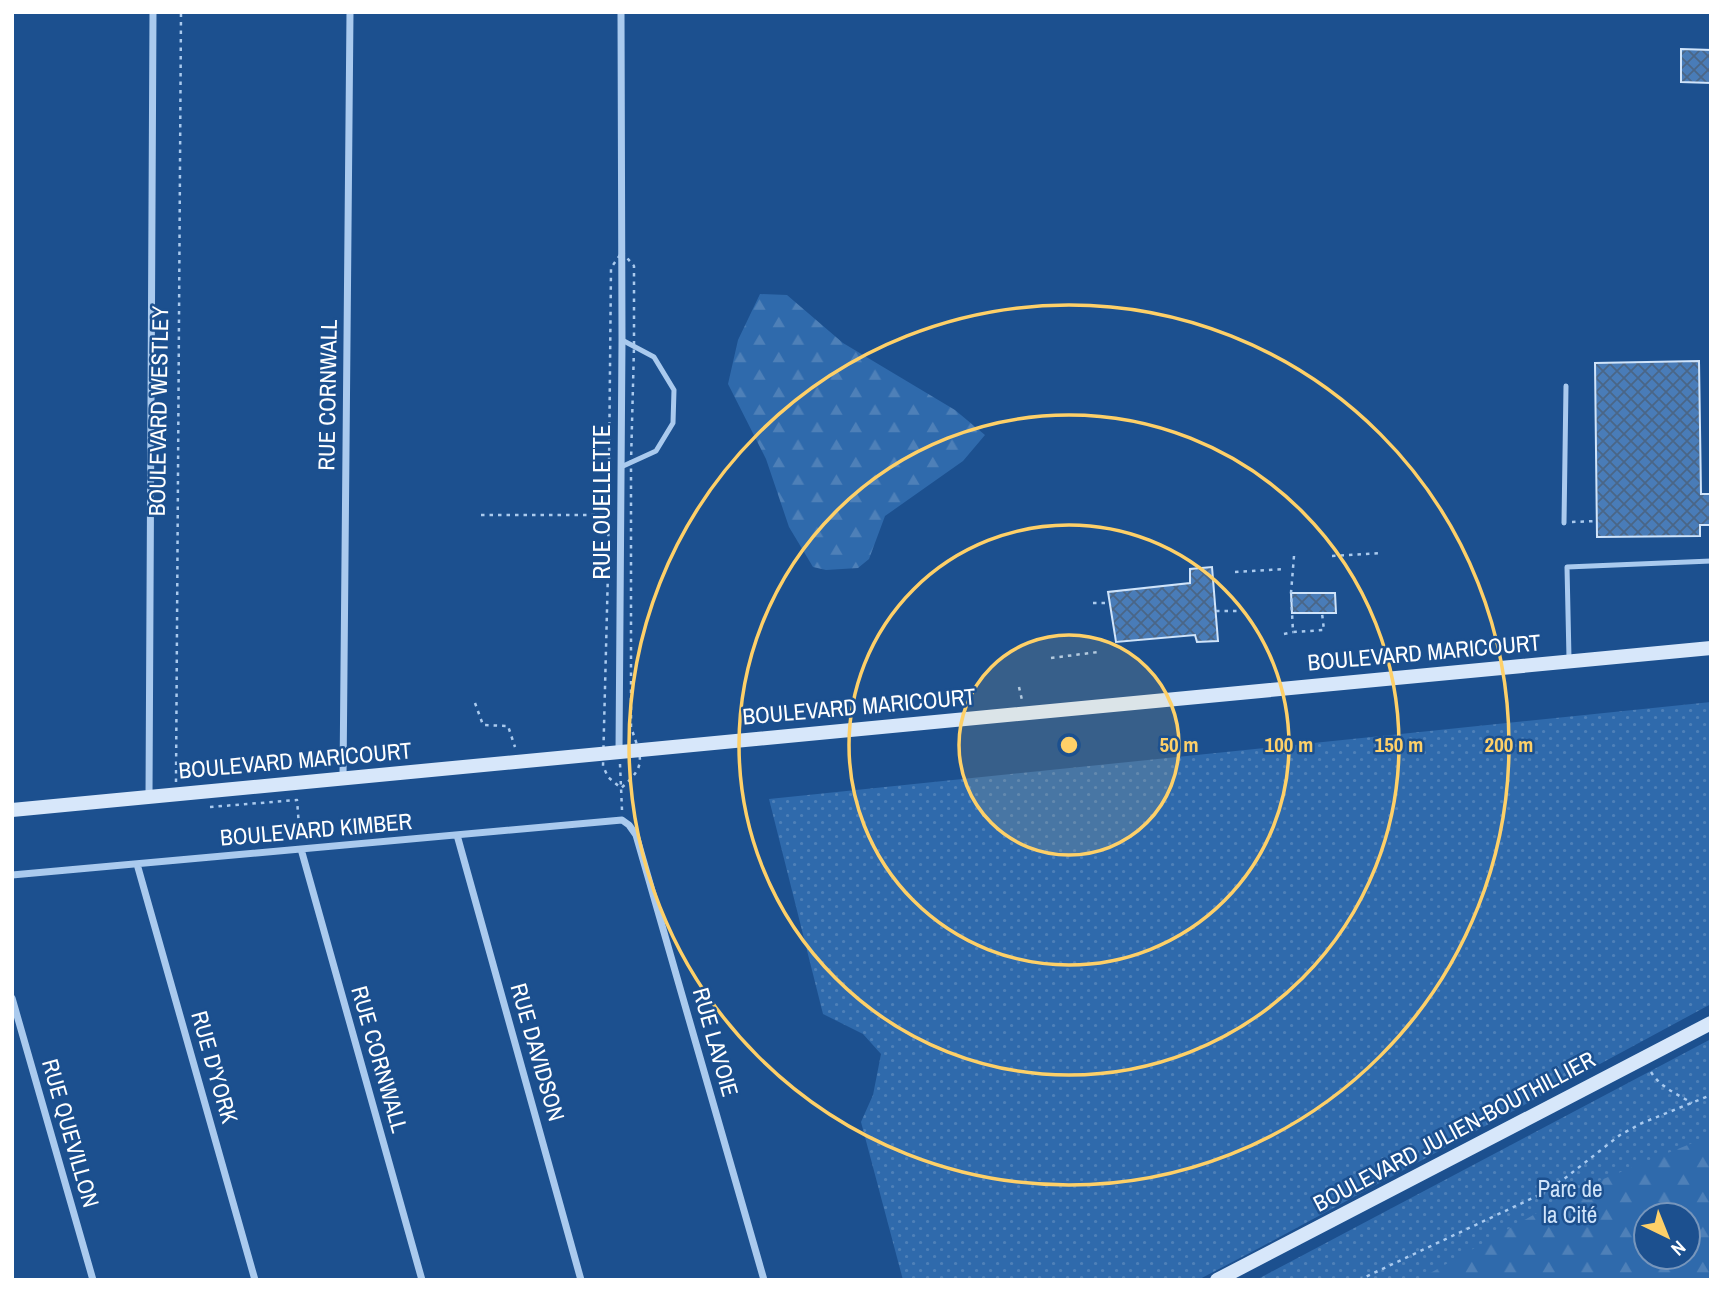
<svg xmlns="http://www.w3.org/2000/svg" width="1723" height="1292" viewBox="0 0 1723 1292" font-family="'Archivo Narrow',sans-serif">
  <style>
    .grass { fill: url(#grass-dots); fill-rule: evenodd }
    .forest { fill: url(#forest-firs); fill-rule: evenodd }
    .building { fill: url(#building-cross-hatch); stroke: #d0e4fa; stroke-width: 2 }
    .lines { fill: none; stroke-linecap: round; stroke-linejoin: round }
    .path { stroke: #aacaee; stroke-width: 2.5; stroke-dasharray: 3.5 5; stroke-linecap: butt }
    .lane { stroke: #aacaee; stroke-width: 5 }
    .street { stroke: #aacaee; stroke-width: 7 }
    .secondary { stroke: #d7e7fa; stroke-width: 14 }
    .ring { fill: none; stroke: #fed068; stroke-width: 3.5 }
    .labels { text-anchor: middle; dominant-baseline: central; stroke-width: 5; stroke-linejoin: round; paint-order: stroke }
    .street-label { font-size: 23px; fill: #fff; stroke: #1c508f }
    .park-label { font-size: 23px; fill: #d0e4fa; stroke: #1c508f }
    .centre { fill: #fed068; stroke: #1c508f; stroke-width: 3.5 }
    .ring-label { font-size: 21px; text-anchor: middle; font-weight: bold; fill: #fed068; stroke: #1c508f; stroke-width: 5; stroke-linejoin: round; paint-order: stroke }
  </style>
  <defs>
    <pattern id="grass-dots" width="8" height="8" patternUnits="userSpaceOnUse" patternTransform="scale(1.75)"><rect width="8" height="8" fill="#2f6aac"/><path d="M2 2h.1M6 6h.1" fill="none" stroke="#4e80b8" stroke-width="1.8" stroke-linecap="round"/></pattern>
    <pattern id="forest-firs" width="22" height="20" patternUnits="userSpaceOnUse" patternTransform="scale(1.75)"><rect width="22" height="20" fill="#2f6aac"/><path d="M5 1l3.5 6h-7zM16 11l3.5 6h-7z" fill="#4e80b8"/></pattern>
    <pattern id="building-cross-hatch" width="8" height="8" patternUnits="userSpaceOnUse" patternTransform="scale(1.75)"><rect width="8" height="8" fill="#497cb8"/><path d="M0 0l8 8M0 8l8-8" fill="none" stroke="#4a6687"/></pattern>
  </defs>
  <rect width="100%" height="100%" fill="#1c508f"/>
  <path class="grass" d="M1711,702V1004L1261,1247L1198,1280H903L861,1122L873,1095L881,1054L863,1034L823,1014L769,799Z
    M1711,1039V1280H1256ZM1646,1215H1688V1257H1646Z"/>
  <path class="forest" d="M760,294L787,295L843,343L955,410L985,435L963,461L885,516L869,559L858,568L826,570L813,567L789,527L766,459L728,384L738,340Z
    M1705,1138L1711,1139V1280H1418L1581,1188ZM1646,1215H1688V1257H1646Z"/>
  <path class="building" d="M1681,49L1711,50V83L1681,82Z
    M1699,361L1701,494H1711V525H1700V536L1597,537L1595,363Z
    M1212,567L1218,641L1197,642L1195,635L1116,642L1108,592L1190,583V569Z
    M1291,593H1335L1336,613H1292Z"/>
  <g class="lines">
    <path class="path" d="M622,252L634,266V347L631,462V727C641,758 648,765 621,788L608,777L603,766L608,571L611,268Z
      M481,515H608
      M1572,522L1597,521
      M1294,556L1291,593L1293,632L1324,630L1322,613
      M1332,556L1381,553
      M1235,572L1284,569
      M1093,603H1110
      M1216,611H1237
      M1284,634L1293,632
      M1051,658L1098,652
      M1019,687L1022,700
      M475,703L483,725L508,726L515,747
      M620,764L622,810
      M176,782L181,12
      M210,807L297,800L300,839
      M1651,1072C1660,1087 1677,1094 1692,1103
      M1359,1280L1539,1195L1564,1179L1620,1135L1642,1123L1711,1095"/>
    <path class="lane" d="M621,467L656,451L673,423L674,390L654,357L622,340
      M1564,523L1566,386
      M1569,658L1567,567L1711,561"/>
    <path class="street" d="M619,752L622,340L621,12
      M343,778L350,12
      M149,796L153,12
      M457,835L581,1280
      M301,849L422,1280
      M137,864L255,1280
      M12,875L622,820L629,825L636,835L764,1280
      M12,998L93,1280"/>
    <path class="secondary" d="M12,810L1711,648
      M1217,1280L1711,1023"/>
  </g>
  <circle cx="1069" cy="745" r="110" fill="#fed068" fill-opacity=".12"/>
  <g class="ring">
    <circle cx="1069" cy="745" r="110"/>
    <circle cx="1069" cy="745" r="220"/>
    <circle cx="1069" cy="745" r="330"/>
    <circle cx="1069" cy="745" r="440"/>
  </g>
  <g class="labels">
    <g class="street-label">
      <text transform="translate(327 395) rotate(-89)">RUE CORNWALL</text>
      <text transform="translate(158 411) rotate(-89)">BOULEVARD WESTLEY</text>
      <text transform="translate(601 502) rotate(-90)">RUE OUELLETTE</text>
      <text transform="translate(1424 652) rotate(-5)">BOULEVARD MARICOURT</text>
      <text transform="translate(859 706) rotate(-5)">BOULEVARD MARICOURT</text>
      <text transform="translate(295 760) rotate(-5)">BOULEVARD MARICOURT</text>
      <text transform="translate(316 829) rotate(-5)">BOULEVARD KIMBER</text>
      <text transform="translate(716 1042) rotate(74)">RUE LAVOIE</text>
      <text transform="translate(538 1052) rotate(74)">RUE DAVIDSON</text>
      <text transform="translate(380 1059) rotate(74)">RUE CORNWALL</text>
      <text transform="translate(215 1067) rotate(74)">RUE D'YORK</text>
      <text transform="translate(1454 1131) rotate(-28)">BOULEVARD JULIEN-BOUTHILLIER</text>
      <text transform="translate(71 1133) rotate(74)">RUE QUEVILLON</text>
    </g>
    <g class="park-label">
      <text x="1570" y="1188">Parc de<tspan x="1570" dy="26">la Cité</tspan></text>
    </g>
  </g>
  <circle cx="1069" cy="745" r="10" class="centre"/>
  <g class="ring-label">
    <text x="1179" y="752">50 m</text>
    <text x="1289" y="752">100 m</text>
    <text x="1399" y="752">150 m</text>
    <text x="1509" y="752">200 m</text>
  </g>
  <rect width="1723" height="1292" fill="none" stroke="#ffffff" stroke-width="28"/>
  <g transform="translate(1667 1236) rotate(137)"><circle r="33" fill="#1c508f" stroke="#7796bc" stroke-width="2"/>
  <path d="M0-5L12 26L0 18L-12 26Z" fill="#fed068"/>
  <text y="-10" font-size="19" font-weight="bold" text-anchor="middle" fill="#ffffff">N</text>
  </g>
</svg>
